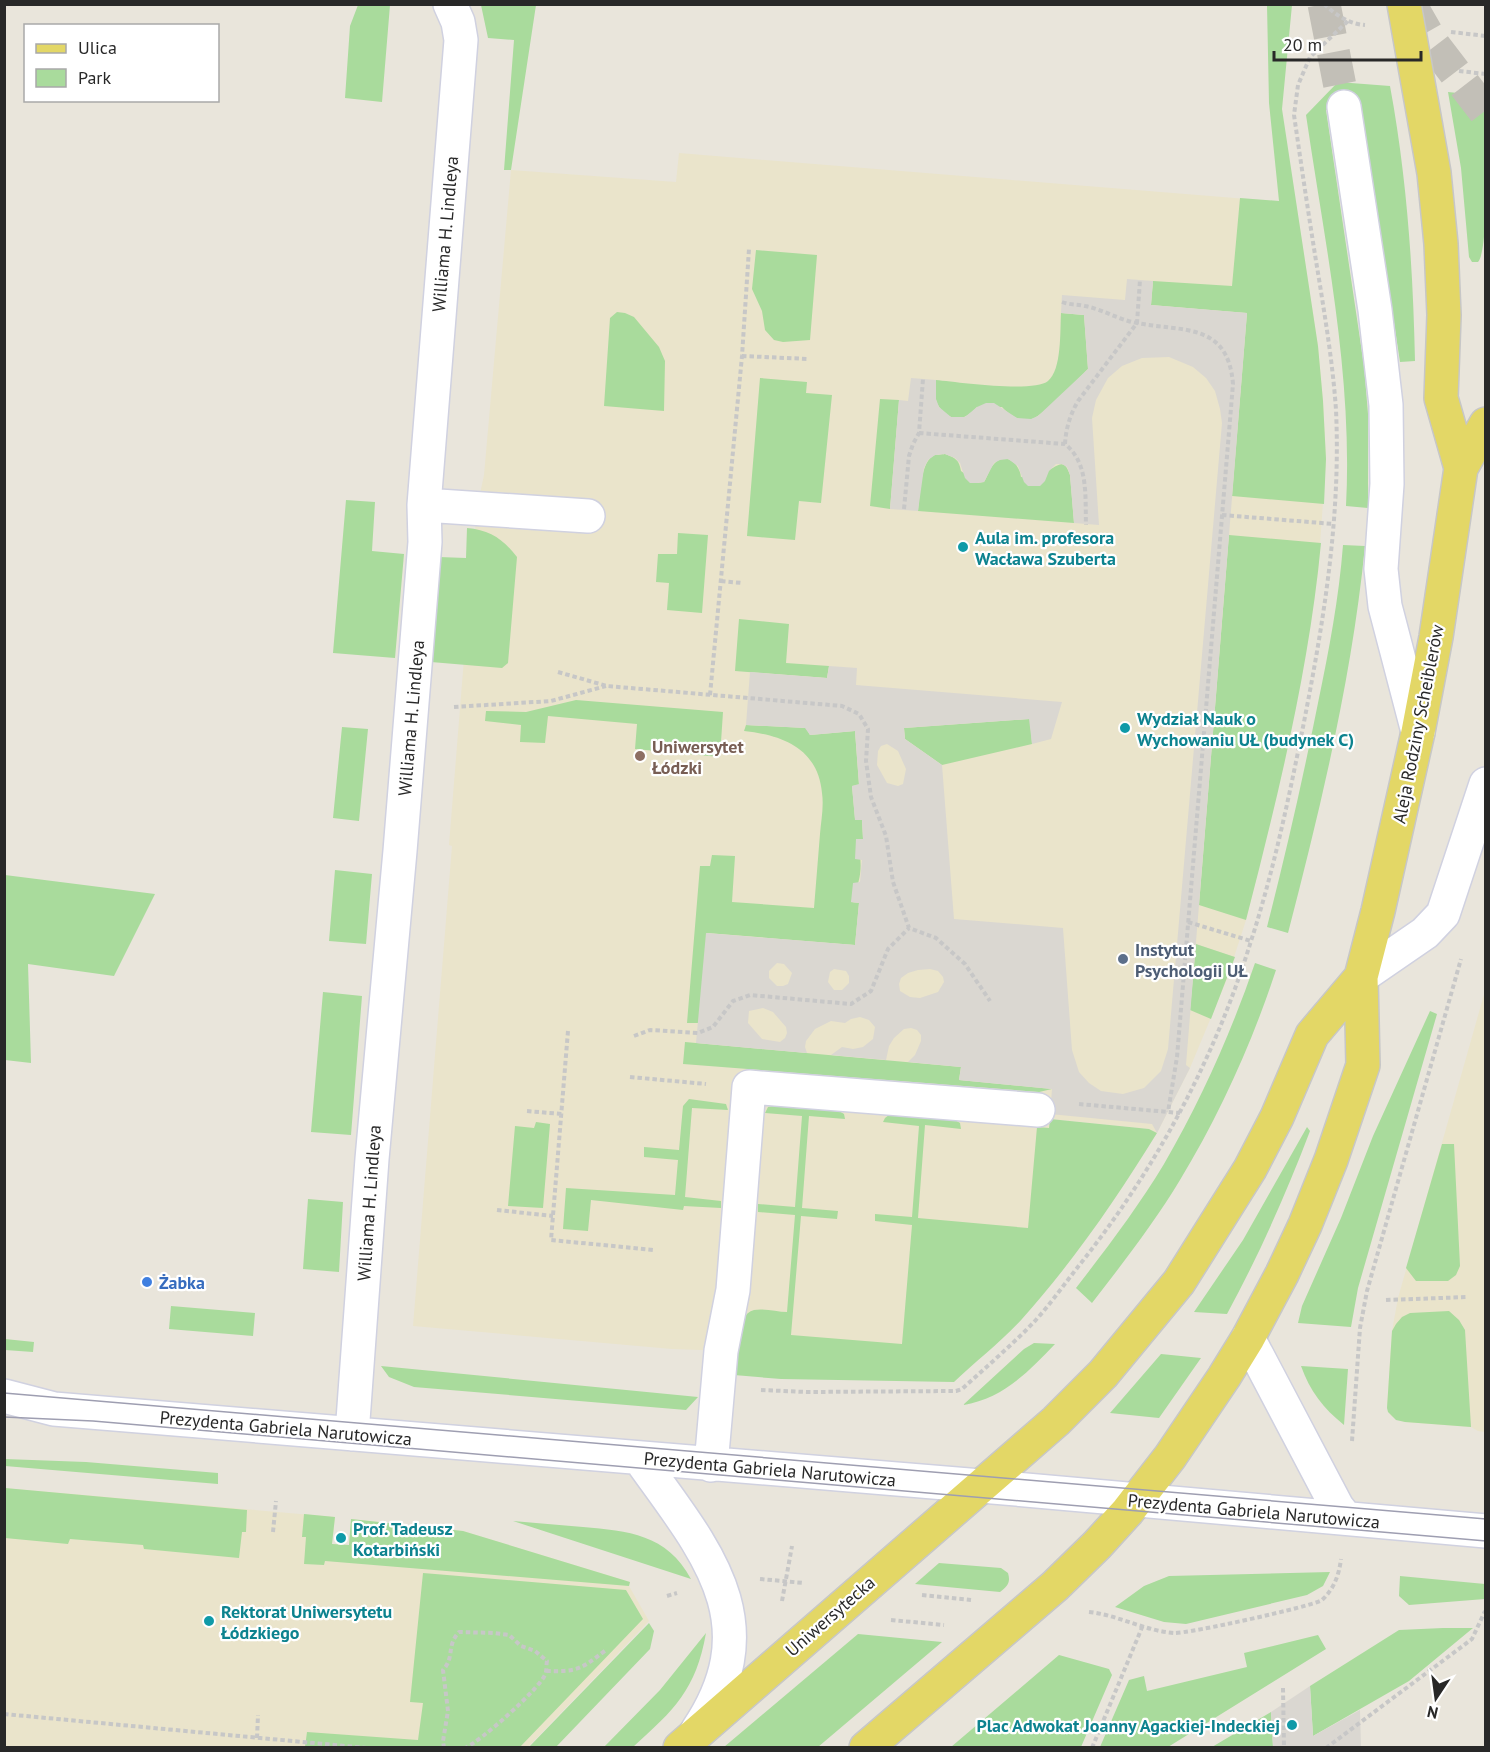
<svg xmlns="http://www.w3.org/2000/svg" width="1490" height="1752" viewBox="0 0 1490 1752" font-family="'PT Sans',sans-serif">
  <style>
    .education { fill: #eae4cb }
    .green { fill: #a9db9c }
    .plaza { fill: #dad7d1; fill-rule: evenodd }
    .lines { fill: none; stroke-linecap: round; stroke-linejoin: round }
    .minor-tunnel { stroke: #c2bfb7; stroke-width: 33; stroke-dasharray: 33 16; stroke-linecap: butt }
    .minor-casing { stroke: #d0d1e0; stroke-width: 36 }
    .major-casing { stroke: #c7c7c7; stroke-width: 36 }
    .path { stroke: #c7c7c7; stroke-width: 4; stroke-dasharray: 4.5 3; stroke-linecap: butt }
    .minor { stroke: #fff; stroke-width: 33 }
    .major { stroke: #e3d766; stroke-width: 33 }
    .tram { stroke: #9e9eb1; stroke-width: 1.5 }
    .culture-dot { fill: #0f9aa8; stroke: #fff; stroke-width: 2 }
    .education-dot { fill: #8d6e63; stroke: #fff; stroke-width: 2 }
    .service-dot { fill: #5c6f8a; stroke: #fff; stroke-width: 2 }
    .shop-dot { fill: #3f7fe0; stroke: #fff; stroke-width: 2 }
    .labels { text-anchor: middle; dominant-baseline: central; stroke-width: 4.5; stroke-linejoin: round; paint-order: stroke }
    .street-label { font-size: 18px; fill: #282828; stroke: #fff }
    .culture-label { font-size: 18px; font-weight: bold; fill: #0d838f; stroke: #fff; text-anchor: start }
    .education-label { font-size: 18px; font-weight: bold; fill: #785e54; stroke: #fff; text-anchor: start }
    .service-label { font-size: 18px; font-weight: bold; fill: #4e5e75; stroke: #fff; text-anchor: start }
    .shop-label { font-size: 18px; font-weight: bold; fill: #366cbe; stroke: #fff; text-anchor: start }
  </style>
  <rect width="100%" height="100%" fill="#e9e5db"/>
  <path class="education" d="M679,153L1296,203L1318,346L1323,401L1326,459L1318,573L1306,653L1286,755L1246,920L1227,979L1190,1068L1157,1133L1149,1129L1050,1119L1042,1213L974,1322L872,1356L672,1349L413,1326L452,846L449,845L468,609L477,508L484,475L511,170L676,182Z
    M1485,991V1432L1478,1431L1471,1427L1405,1422L1391,1416L1387,1407L1392,1331L1398,1298Z
    M4,1488L335,1517L332,1544L349,1545L351,1519L463,1531L630,1582L629,1586L649,1621L528,1747H5Z"/>
  <path class="green" d="M358,5H390L382,102L345,98L350,26Z
    M481,5H536L511,170H504L514,40L488,38Z
    M1267,5H1292L1282,109L1318,346L1323,401L1326,459L1324,504L1232,496L1247,313L1151,305L1153,281L1232,286L1240,198L1279,201L1269,103Z
    M1338,82L1390,86C1407,178 1413,268 1415,361L1400,362L1361,104L1326,110L1364,366L1368,414V508L1346,506C1353,375 1325,245 1306,115Z
    M1448,92L1485,96C1486,121 1490,250 1478,262H1472L1469,257L1461,168Z
    M756,250L817,255L810,340L783,342L774,340L765,330L762,311L752,289Z
    M617,312L625,313L634,317L659,347L665,361L664,411L604,406L610,318Z
    M1061,313L1084,315L1088,369C1077,380 1044,415 1032,419C1020,422 1010,416 1002,407H977C974,410 970,414 966,416C954,423 939,412 936,400C934,394 936,387 936,380C957,382 1034,393 1048,381C1062,370 1060,330 1061,313Z
    M760,378L807,382L806,393L832,395L821,503L799,501L795,540L747,536Z
    M880,399L899,400L890,509L870,506Z
    M945,454C956,458 959,460 961,471L977,483L984,482C988,476 989,469 994,464C1005,451 1020,464 1021,477C1029,475 1040,475 1047,471C1058,466 1064,457 1070,475L1074,523L918,511C920,497 920,460 935,455C936,455 945,454 945,454Z
    M346,500L375,502L372,551L404,554L395,658L333,653Z
    M467,528C490,530 503,539 517,557L508,663L502,668L431,662L439,557L466,558Z
    M678,533L708,535L702,613L667,610L669,583L656,582L658,554H677Z
    M1229,535L1321,543C1309,670 1278,796 1246,920L1199,905Z
    M1343,545L1365,546C1352,677 1321,806 1288,933L1267,927C1286,853 1303,778 1318,703C1329,650 1339,598 1343,545Z
    M739,619L789,624L786,663L829,666L827,678L735,671Z
    M576,700L723,712L720,757L635,749L637,724L548,716L545,743L520,742L521,725L485,721L486,711L526,712Z
    M1030,719L1032,744L942,765L905,739L904,728Z
    M746,725L806,728L810,735L855,731L859,785L852,786L855,819L862,820L863,839H857C863,865 862,878 851,902L859,903L855,945L707,933L699,1023H687L700,866H710L712,855L735,856L732,902L814,908C816,883 818,859 820,834C821,821 824,807 822,793C818,748 782,735 744,731Z
    M342,727L368,729L359,821L333,818Z
    M335,870L372,874L366,944L329,941Z
    M5,875L155,894L114,976L28,964L31,1063L5,1060Z
    M1196,944L1235,957L1211,1019L1190,1010Z
    M1255,963L1276,970C1252,1043 1220,1114 1180,1180C1154,1223 1123,1263 1092,1303L1076,1288C1107,1248 1138,1207 1164,1164C1201,1100 1231,1033 1255,963Z
    M323,992L362,996L351,1135L311,1132Z
    M1430,1011L1437,1014L1358,1288L1351,1327L1298,1323L1302,1306L1341,1218L1373,1136Z
    M685,1042L961,1067L959,1080L1052,1089L1039,1092L683,1064Z
    M689,1099L726,1104L728,1110L692,1108L685,1197L721,1201V1208L684,1206L683,1210L591,1200L588,1231L563,1229L566,1188L675,1195L678,1160L644,1157V1147L679,1150L683,1106Z
    M772,1106L839,1111L844,1114L845,1119L809,1116L802,1208L838,1211L837,1219L801,1216L791,1335L902,1344L912,1225L875,1221V1214L912,1217L919,1126L883,1122L885,1118L889,1115L955,1120L960,1123L961,1129L925,1125L918,1218L1028,1228L1037,1127L1049,1128L1050,1119L1149,1129L1157,1133C1117,1198 1073,1262 1022,1319C1001,1342 976,1361 954,1382L781,1379L734,1375C735,1360 735,1314 754,1310C764,1308 777,1312 787,1312L795,1215L758,1212V1204L795,1207L802,1116L765,1113L768,1107Z
    M536,1122L550,1124L543,1208L508,1206L515,1126L534,1128Z
    M1307,1127L1310,1131C1286,1194 1259,1255 1227,1314L1194,1312L1243,1240Z
    M1442,1144H1454L1460,1266L1456,1275L1448,1281H1416L1406,1268Z
    M308,1199L343,1202L339,1272L303,1269Z
    M171,1306L255,1313L253,1336L169,1329Z
    M1449,1311L1459,1320L1465,1330L1471,1427L1405,1422L1396,1420L1388,1412L1387,1408L1392,1331L1396,1324L1402,1317L1410,1313Z
    M5,1339L34,1342L33,1352L5,1350Z
    M1034,1343L1055,1344C1028,1372 1003,1399 963,1405L1024,1349Z
    M1161,1354L1201,1358L1159,1418L1110,1413Z
    M381,1366L698,1397L686,1410L414,1387L389,1377Z
    M1301,1366L1348,1369L1344,1425C1323,1408 1310,1391 1301,1366Z
    M5,1459L86,1462L218,1473V1484L5,1466Z
    M5,1488L247,1510L246,1532H242L239,1558L144,1549L143,1545L70,1539L68,1544L5,1538Z
    M304,1514L335,1517L332,1544L349,1545L351,1519L463,1531L630,1582L629,1586L325,1561L324,1565L304,1564L306,1537H302Z
    M513,1521C536,1523 559,1525 583,1527C628,1531 667,1534 691,1579Z
    M939,1563L1001,1568L1008,1573C1011,1583 1007,1586 1000,1592L915,1584Z
    M1330,1572L1323,1586L1307,1595L1186,1624L1164,1622L1115,1607L1144,1586L1169,1576Z
    M423,1573L626,1590L643,1619L520,1747H305L307,1732L418,1740L423,1703L410,1702Z
    M1400,1576L1485,1584V1599L1409,1605L1399,1596Z
    M649,1623L654,1631L650,1649L556,1747H529Z
    M1443,1628H1473L1409,1681L1313,1736L1310,1686L1399,1630Z
    M706,1633C696,1690 674,1710 633,1747H604L660,1690Z
    M858,1634L942,1642L818,1747H724Z
    M1318,1635L1326,1649L1168,1747H1100L1129,1680L1144,1676L1147,1691L1247,1667L1244,1653Z
    M1059,1655L1109,1669L1112,1675L1081,1747H951Z
    M1271,1712L1273,1747H1212Z"/>
  <path class="plaza" d="M1127,279L1153,281L1151,305L1247,313L1186,1065L1190,1068L1157,1133L1152,1124L1050,1114L1052,1089L959,1080L961,1067L908,1062L915,1055L921,1041V1035L917,1030L911,1028L904,1029L894,1038L889,1046L886,1060L831,1055L842,1047L853,1049L863,1047L873,1039L875,1027L869,1020L860,1017L851,1019L845,1023L831,1021L815,1029L806,1041L805,1047L807,1053L696,1043L706,933L855,945L859,903L851,902L853,883L860,882L862,860L855,859L856,839H863L862,820H855L852,786L859,784L855,731L810,735L805,728L746,725L750,672L827,678L829,666L857,668L856,685L1062,702L1051,739L1032,744L1029,719L904,728L905,739L942,765L954,919L1063,928L1072,1050L1079,1072L1089,1083L1101,1091L1123,1094L1144,1088L1161,1071L1168,1049L1222,423L1220,409L1215,391L1206,378L1193,367L1169,357L1142,358L1122,366L1108,378L1096,400L1092,418L1099,525L1074,523L1070,475L1067,467L1062,464H1056L1049,471L1045,481L1040,486H1028L1024,482L1018,466L1008,459L1000,460L994,463L984,482L977,483H970L965,478L960,463L955,458L945,454L935,455L928,460L924,468L918,511L890,509L899,400L908,401L911,378L936,380V399L939,407L951,417H965L977,407L986,403H994L1017,418L1031,419L1038,416L1088,369L1084,315L1061,313L1062,295L1125,300ZM887,744L898,751L906,769L903,784L898,786L887,783L877,765L878,751L881,746ZM777,963L784,964L792,973L788,984L783,986H777L769,978V971ZM834,969L846,971L849,976V983L842,990H834L828,982L830,972ZM930,969L938,971L943,977L944,982L938,992L920,998L910,997L900,991L899,984L901,978L908,973L918,970ZM763,1008L773,1012L786,1027L787,1033L785,1038L780,1042L762,1039L748,1023L749,1011Z
    M1310,1686L1313,1736L1360,1710L1361,1747H1273L1271,1712Z"/>
  <g class="lines">
    <path class="minor-tunnel" d="M1324,4L1344,107
      M1410,4L1433,44L1486,113"/>
    <g class="minor-casing">
      <path id="minor" d="M1344,107L1375,310L1386,405L1387,484L1381,569L1385,606L1418,732
        M424,505L588,516
        M1361,977L1425,933L1443,914L1486,784
        M1248,1338L1337,1507L1345,1517
        M4,1396L54,1409L981,1486L1486,1531
        M352,1434L372,1159L400,851L425,542L424,505L461,40L458,22L450,4
        M640,1459C704,1549 771,1621 697,1731
        M711,1465L721,1351L733,1290L749,1087L1038,1110"/>
    </g>
    <g class="major-casing">
      <path id="major" d="M1404,4L1434,173L1441,244L1444,315L1441,398L1461,468
        M680,1748L1056,1421L1103,1374L1179,1282L1250,1169L1277,1117L1312,1035L1361,977
        M866,1748L1055,1586L1097,1545L1128,1511L1170,1457L1224,1377L1248,1338L1282,1274L1305,1225L1331,1160L1363,1065L1361,977L1378,911L1418,732L1436,637L1461,468L1486,424"/>
    </g>
    <path class="path" d="M1324,4C1336,15 1349,24 1365,25
      M1451,32L1486,36
      M1459,71L1486,74
      M1062,302C1070,305 1077,304 1085,306C1102,309 1119,320 1137,323C1183,332 1228,322 1233,384L1177,1057L1168,1112
      M742,356L809,359
      M919,433L1065,444C1089,463 1085,497 1086,525
      M1065,444C1066,428 1070,415 1078,401L1137,323L1140,280
      M904,509L909,456L913,444L919,433L923,379
      M1222,515L1334,524
      M721,581L742,583
      M558,672L607,686L842,706L859,714L868,729L866,761L871,797L886,836L893,882L909,928L936,938L965,964L990,1001
      M710,695L742,356L749,249
      M454,707L551,701L606,686
      M1188,922L1251,941
      M568,1031L551,1240L654,1250
      M634,1036L650,1030L698,1033L713,1027L733,1001L750,995L851,1004L871,991L888,949L909,928
      M630,1077L706,1084
      M1079,1104L1180,1113
      M527,1111L562,1114
      M497,1210L553,1216
      M1386,1300L1468,1297
      M761,1390L807,1392L956,1391L962,1389C986,1367 1011,1346 1033,1323C1050,1305 1065,1283 1081,1263C1157,1167 1215,1058 1251,941C1273,873 1288,802 1302,732C1323,626 1341,519 1336,410C1333,366 1326,323 1319,279C1310,225 1302,170 1294,115L1298,85L1310,57L1348,21
      M1352,1441L1360,1328L1367,1291L1461,959
      M273,1532L276,1501
      M760,1579L804,1583
      M922,1595L971,1600
      M667,1596L677,1593
      M782,1601L792,1546
      M1089,1612C1118,1615 1145,1631 1174,1633C1187,1634 1314,1606 1322,1600C1334,1589 1339,1575 1341,1559
      M891,1620L944,1625
      M546,1671C578,1672 581,1669 606,1650
      M1283,1688L1284,1748
      M4,1714L367,1748
      M257,1738L258,1715
      M444,1748L443,1741L448,1711L443,1670C455,1657 446,1646 459,1632L494,1633L509,1635L521,1646L535,1651L547,1661C546,1665 547,1671 545,1675C537,1691 481,1741 465,1748
      M1092,1748L1143,1625
      M1326,1748L1472,1639L1485,1611"/>
    <use href="#minor" class="minor"/>
    <use href="#major" class="major"/>
    <path class="tram" d="M4,1393L1486,1519
      M4,1417L93,1421L1486,1541"/>
  </g>
  <g class="culture-dot">
    <circle cx="963" cy="547" r="6"/>
    <circle cx="1125" cy="728" r="6"/>
    <circle cx="341" cy="1538" r="6"/>
    <circle cx="209" cy="1621" r="6"/>
    <circle cx="1292" cy="1725" r="6"/>
  </g>
  <circle class="education-dot" cx="640" cy="756" r="6"/>
  <circle class="service-dot" cx="1123" cy="959" r="6"/>
  <circle class="shop-dot" cx="147" cy="1282" r="6"/>
  <g class="labels">
    <g class="street-label">
      <text transform="translate(445 234) rotate(-85)">Williama H. Lindleya</text>
      <text transform="translate(411 718) rotate(-85)">Williama H. Lindleya</text>
      <text transform="translate(1418 724) rotate(-79)">Aleja Rodziny Scheiblerów</text>
      <text transform="translate(369 1203) rotate(-86)">Williama H. Lindleya</text>
      <text transform="translate(286 1428) rotate(5)">Prezydenta Gabriela Narutowicza</text>
      <text transform="translate(770 1469) rotate(5)">Prezydenta Gabriela Narutowicza</text>
      <text transform="translate(1254 1511) rotate(5)">Prezydenta Gabriela Narutowicza</text>
      <text transform="translate(830 1616) rotate(-41)">Uniwersytecka</text>
    </g>
    <g class="culture-label">
      <text x="975" y="537">Aula im. profesora<tspan x="975" dy="21">Wacława Szuberta</tspan></text>
      <text x="1137" y="718">Wydział Nauk o<tspan x="1137" dy="21">Wychowaniu UŁ (budynek C)</tspan></text>
      <text x="353" y="1528">Prof. Tadeusz<tspan x="353" dy="21">Kotarbiński</tspan></text>
      <text x="221" y="1611">Rektorat Uniwersytetu<tspan x="221" dy="21">Łódzkiego</tspan></text>
      <text x="1280" y="1725" text-anchor="end">Plac Adwokat Joanny Agackiej-Indeckiej</text>
    </g>
    <g class="education-label">
      <text x="652" y="746">Uniwersytet<tspan x="652" dy="21">Łódzki</tspan></text>
    </g>
    <g class="service-label">
      <text x="1135" y="949">Instytut<tspan x="1135" dy="21">Psychologii UŁ</tspan></text>
    </g>
    <g class="shop-label">
      <text x="159" y="1282">Żabka</text>
    </g>
  </g>
  <rect width="1490" height="1752" fill="none" stroke="#282828" stroke-width="12"/>
  <rect x="24" y="24" width="195" height="78" fill="#ffffff" stroke="#a9a9a9" stroke-width="1.5"/>
  <rect x="36" y="44" width="30" height="9" fill="#e3d766" stroke="#a9a9a9" stroke-width="1.5"/>
  <text x="78" y="54" font-size="18" fill="#282828">Ulica</text>
  <rect x="36" y="69" width="30" height="18" fill="#a9db9c" stroke="#a9a9a9" stroke-width="1.5"/>
  <text x="78" y="84" font-size="18" fill="#282828">Park</text>
  <g transform="translate(1436 1698) rotate(193)" stroke="#ffffff" stroke-width="4.5" paint-order="stroke">
  <path d="M0-4.5L10 22L0 15L-10 22Z" fill="#282828"/>
  <text y="-9" font-size="16" font-weight="bold" text-anchor="middle" fill="#282828">N</text>
  </g>
  <path d="M1274 51v9h147v-9" fill="none" stroke="#282828" stroke-width="3"/>
  <text x="1283" y="51" font-size="18" fill="#282828" stroke="#ffffff" stroke-width="4.5" paint-order="stroke">20 m</text>
</svg>
